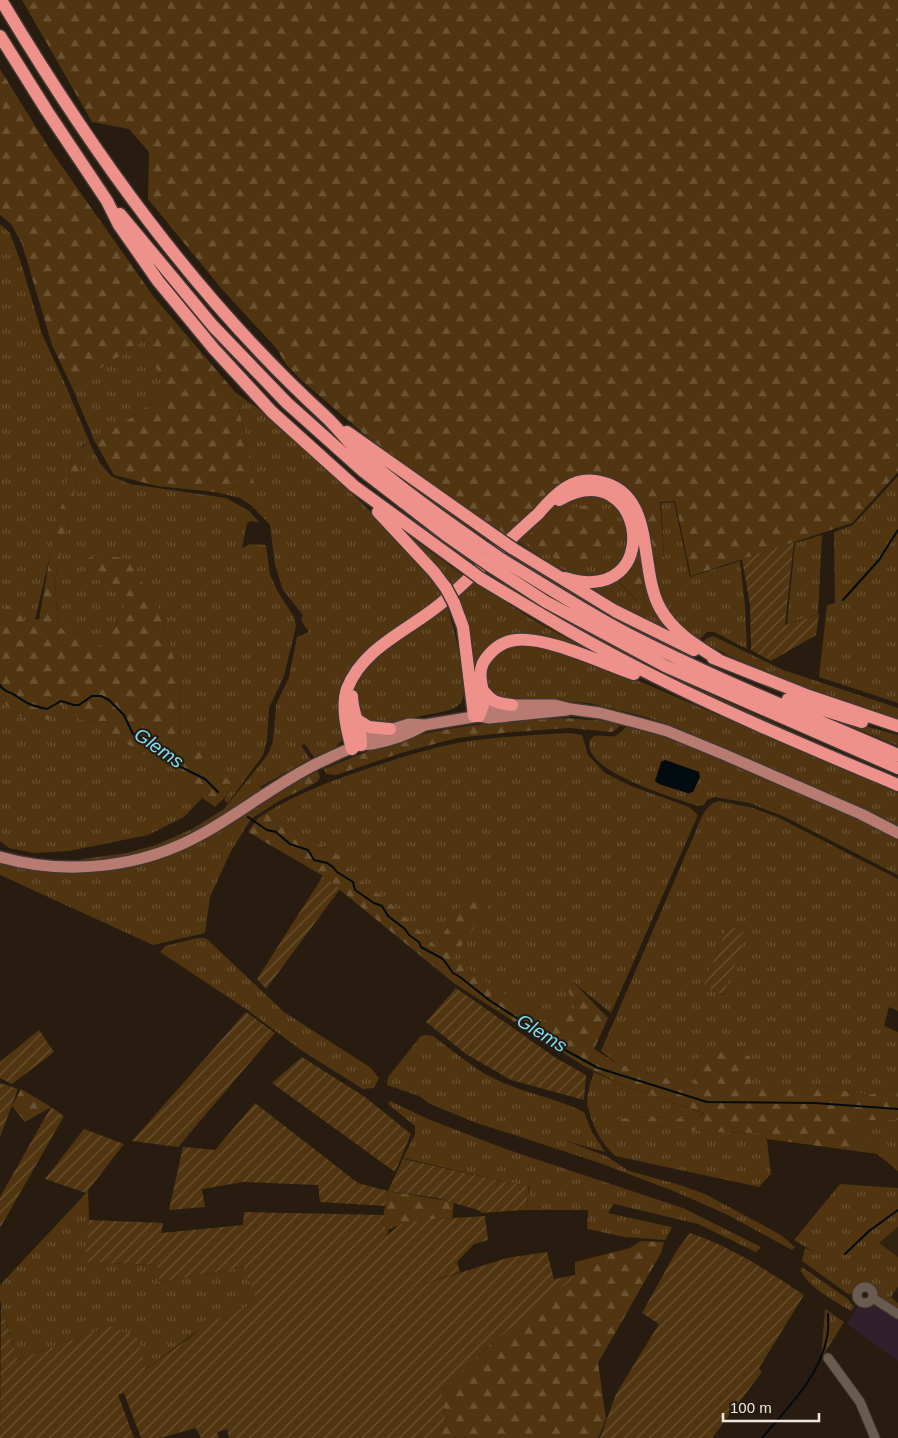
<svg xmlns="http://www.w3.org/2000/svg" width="898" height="1438" viewBox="0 0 898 1438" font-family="Helvetica,sans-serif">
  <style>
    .commercial { fill: #2f202b }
    .built { fill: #322310 }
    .grass { fill: url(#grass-tufts); fill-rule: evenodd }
    .forest { fill: url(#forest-firs) }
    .garden { fill: url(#garden-furrows) }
    .water { fill: #020c10 }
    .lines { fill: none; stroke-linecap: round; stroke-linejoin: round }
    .stream { stroke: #020c10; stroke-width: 2 }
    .minor-casing { stroke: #413832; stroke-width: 11 }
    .major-casing { stroke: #413832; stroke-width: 14 }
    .highway-casing { stroke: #413832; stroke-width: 15 }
    .minor { stroke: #695b4d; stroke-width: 9 }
    .major { stroke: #b87b72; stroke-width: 11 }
    .highway { stroke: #ed918a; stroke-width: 12 }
    .highway-bridge-casing { stroke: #413832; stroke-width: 15; stroke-linecap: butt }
    .highway-bridge { stroke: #ed918a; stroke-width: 12 }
    .labels { text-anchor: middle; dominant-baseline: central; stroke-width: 4; stroke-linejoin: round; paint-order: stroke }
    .water-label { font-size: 19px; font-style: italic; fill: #77dffb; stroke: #271c0f }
  </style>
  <defs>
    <pattern id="grass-tufts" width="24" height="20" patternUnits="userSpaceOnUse" patternTransform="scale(1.25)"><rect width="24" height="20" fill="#503510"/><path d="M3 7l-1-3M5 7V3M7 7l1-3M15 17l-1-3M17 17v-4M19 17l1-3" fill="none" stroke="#6a5232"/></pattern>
    <pattern id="forest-firs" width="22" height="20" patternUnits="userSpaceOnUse" patternTransform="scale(1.25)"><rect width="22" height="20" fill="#503510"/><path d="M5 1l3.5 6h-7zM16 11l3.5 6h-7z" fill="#6a5232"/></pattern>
    <pattern id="garden-furrows" width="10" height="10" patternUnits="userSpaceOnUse" patternTransform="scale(1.25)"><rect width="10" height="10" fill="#503510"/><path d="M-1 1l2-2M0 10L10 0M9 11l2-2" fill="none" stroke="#6a5232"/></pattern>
  </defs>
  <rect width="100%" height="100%" fill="#271c0f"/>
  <path class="commercial" d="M873,1298L898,1314V1361L847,1324L861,1302L868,1303Z"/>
  <path class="built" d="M898,1227V1257L879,1243Z"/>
  <path class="grass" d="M0,224L10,233L21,263L42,334L65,384L89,441L82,446L72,461L35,620L25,621L0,616Z
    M144,340L167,393L95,442L72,387Z
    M236,393L263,412L360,501L402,544L437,585L442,596L358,662L343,739L335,748L314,757L305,744L301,745L310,759L260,787L261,789C221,816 182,843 134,855C117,859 99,860 81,862L82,859L127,853L156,845L192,829L224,809L266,757L269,752L273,741L276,705L289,677L297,637L309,632L301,620L303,615L283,590L275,565L270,525L252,506L240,498L215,492L254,483Z
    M92,448L100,463L111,476L130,484L226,498L249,511L259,522L251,521L247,523L242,548L250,544L266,545L270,575L278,592L294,617L296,626L284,676L269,708L267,741L263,755L228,803L224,800L234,784L208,775L201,759L187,753L179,743L180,679L159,609L127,559L92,577L122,588L125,605L105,648L82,635L58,627L55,581L82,457Z
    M898,476V703L819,677L827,605L835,603L834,532L853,525Z
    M586,484C650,483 637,553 650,594C655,608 667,620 671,631L616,604L584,586C664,582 649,476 576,488V487ZM638,562L647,610H646L619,583Z
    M584,493L617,504L631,536L622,562L605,575H573L550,563L517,541L542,516L561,501Z
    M674,502L690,577L740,561L745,606L747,649L714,632H707L699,640L686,633L663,605L650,558L664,559L661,503Z
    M408,535L464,576L451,587L407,536Z
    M822,535L818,614L787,624L795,543Z
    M485,574L566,624L645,665L898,779L644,666L535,607Z
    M474,582L535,621L601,657L518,637L478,670L473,671L457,597Z
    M447,606C452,621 471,690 461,703C453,712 433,713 421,716C412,718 392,726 384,726C377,726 368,721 362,719C359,711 355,701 354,693C353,658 424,628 447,606Z
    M713,636L783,670L898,708V719C830,697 763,675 703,642L707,638Z
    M533,644L639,681L898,793V829L705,740L647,717L589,703L557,701L512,702L487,692L486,665L507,645Z
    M0,700L19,716L49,720L57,705H66L79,719L108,722L114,736L153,759L171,762L181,783L202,798L184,817L148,835L69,851L34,853L9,848L0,841Z
    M821,714L898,735V746L830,718Z
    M627,726L638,728L702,749L898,836V875L785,817L749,803L715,797L707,800L704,805L698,806C678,799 580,771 590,741C593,731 607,738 615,736C619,734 623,730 627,726ZM665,760L699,772L690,794L659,784Z
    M569,733L582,735L588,755L605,773L631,786L689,807L698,815L611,1013L568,978L564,982L576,1007L569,1014L558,1012L543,1021L452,958L488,907L474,883L436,946L388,901L351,875L339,855L266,813C296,794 329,782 363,770C396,759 429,748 463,742C498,737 534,735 569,733Z
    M720,801L753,808L777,817L898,879V1011L889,1007L884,1026L898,1032V1089L867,1095L822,1086H751L702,1047L693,1086L618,1064L601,1051L695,833C700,821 706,802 720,801ZM728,925L724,995H723L703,986Z
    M243,813L251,819L231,851L210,897L205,933L153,945L0,875V862L120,867Z
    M198,938H205L208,940L284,1012L371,1068L379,1078L374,1088L363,1089L301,1050L246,1009L160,952L165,946Z
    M426,1035L433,1036C455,1052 478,1073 504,1083C530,1094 558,1099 584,1112L592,1132L605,1152L566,1141L606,1156L629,1171L680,1185L705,1194L781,1235L795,1247L792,1250L728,1215L676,1192L597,1162L474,1122L430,1104L419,1096L387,1085L388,1077L421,1036Z
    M594,1072L628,1087L703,1113L697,1119L649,1117L605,1120L710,1132L766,1133L771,1174L759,1187L615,1156C602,1143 594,1130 589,1111L595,1116C593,1114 590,1113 589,1110C584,1102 591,1080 594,1072Z
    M390,1101L428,1119L503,1148L683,1208L761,1247L756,1252L698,1224L614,1204L608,1213L672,1227L665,1240L625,1237L587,1229L588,1210H526L530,1185L529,1187L403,1158L415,1134V1126L388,1104Z
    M867,1120H898V1171L851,1133Z
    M840,1184L898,1188V1227L879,1243L898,1257V1287L891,1297L898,1303V1309L876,1293L869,1285C862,1284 858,1286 854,1293L848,1294L802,1261L805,1248L814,1252L794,1240Z
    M88,1191L89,1220L86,1262L157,1265L159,1282L245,1267L257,1302L197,1331L146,1369L110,1326L18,1360L0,1300V1285Z
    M802,1267L848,1299L854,1307L851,1311C834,1300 811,1290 801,1271Z
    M825,1309L844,1322L821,1359Z"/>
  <path class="forest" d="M22,0H898V472L852,523L691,576L675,501L660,502L664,559L650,558L641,511L561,486L553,488L545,499L507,534H505L478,517L370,439L301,380L285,363L277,349L221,288L148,199L149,152L129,129L92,122Z
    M0,69L49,148L154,297L236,393L254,483L215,492L157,486L114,475L95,442L167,393L144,340L72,387L52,345L22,244L11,224L0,215Z
    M89,441L92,448L82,457L55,581L58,627L82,635L105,648L125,605L122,588L92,577L85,569L87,559L98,554L127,559L159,609L180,679L179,743L187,753L205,746L208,750L201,759L208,775H222L234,784L226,796L215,807L181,783L171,762L153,759L113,736L108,722L79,719L66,705H58L49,720L19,716L0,700V616L6,607L11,605L25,621L39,619L52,545L72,461L78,451Z
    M592,504C600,509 608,512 613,520C616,523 616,528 616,531C620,554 594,566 574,564C558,562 539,550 525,542L526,536L571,508Z
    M638,561L647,611L619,582Z
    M564,718L605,721L620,725L617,729L611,732L570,728L513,732L457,738L401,753L336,775L326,774L324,769C358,755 392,741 428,733C473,723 518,720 564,718Z
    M318,771L320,777L317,782L279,801L251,819L243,813L292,784Z
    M266,813L339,855L352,875L388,901L436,946L474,883L488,907L453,958L543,1021L558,1012L569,1014L576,1007L563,981L568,977L608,1018L594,1049L618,1064L693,1086L702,1047L750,1056L751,1086H822L867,1095L898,1089V1120H867L852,1132L878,1154L767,1139L766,1133L710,1132L601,1120L649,1117L697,1119L704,1113L628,1087L584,1066L455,984L323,876L248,832L258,818Z
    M21,1089L51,1107L25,1122L12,1106Z
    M388,1191L454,1202L452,1218C430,1219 410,1221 389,1229L388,1232L382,1223Z
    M641,1241L664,1242L661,1253L598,1363L606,1419L598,1438H434L446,1423L442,1391L487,1347L568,1283L575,1275V1262L630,1248Z"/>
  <path class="garden" d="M794,542L785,625L819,614L816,635L771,661L751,650L750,605L742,559Z
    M323,876L340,889L266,989L257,979Z
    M728,925L747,933L723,995L703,986Z
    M456,988L556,1058L586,1075L584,1100L511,1080L466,1054L426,1022Z
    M246,1012L275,1033L178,1147L132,1141Z
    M39,1030L54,1052L12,1084L0,1078V1062Z
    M302,1057L365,1097L411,1134L395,1172L272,1083Z
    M0,1083L18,1089L0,1137Z
    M255,1103L358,1183L388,1191L403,1159L529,1187L526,1210L482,1213L478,1210L437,1198L388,1191L385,1206L320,1202L318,1185L243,1182L202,1189L205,1207L169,1210L183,1147L215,1150Z
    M51,1107L64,1116L0,1228V1197Z
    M84,1129L124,1144L86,1193L45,1179Z
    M244,1212L384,1215L382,1223L388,1232L386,1236L401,1224L422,1220L485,1216L488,1240L474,1244L457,1262L460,1272L402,1291L507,1258L547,1252L554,1279L575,1275L568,1283L487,1347L442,1391L446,1423L434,1438H229L227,1429L217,1432L219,1438H201L196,1428L160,1438H141L124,1393L118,1395L134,1438H0L1,1305L18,1360L110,1326L137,1337L146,1369L188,1339L206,1324L257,1302L244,1267L159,1282L157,1265L85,1262L89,1220L163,1223L161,1233L243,1225Z
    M690,1233C732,1247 768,1271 804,1295L759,1368L762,1372L712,1438H600L616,1394L659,1324L642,1313L677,1250Z"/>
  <path class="water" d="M665,760L699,772L700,777L693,792L688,793L659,784L655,781L661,762Z"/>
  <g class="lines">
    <path class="stream" d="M843,600L879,560L898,530
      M0,685C3,691 7,691 13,694C28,704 29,705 47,709L61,701L74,705H79L92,696H101L109,700L124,715L133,734L151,743L155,749L162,752L179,766L205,779L218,792
      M248,817L267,830L276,832L290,844L308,850L314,860L327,863L333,867L337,872L353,882L355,890L374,903L382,906L388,916L405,929L409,935L419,942L421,947L443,959L453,973L460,977L489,1000L567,1051L598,1068L707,1102L815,1103L898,1109
      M845,1254L869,1231L898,1210
      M762,1438C787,1408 820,1377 827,1337C829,1330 828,1321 828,1314"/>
    <g class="minor-casing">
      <path id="minor" d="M857 1295a8 8 0 1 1 16 0a8 8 0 1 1-16 0Z
        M873,1298L898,1314
        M828,1358L860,1402L875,1438"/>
    </g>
    <g class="major-casing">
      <path id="major" d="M479,716L484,711L512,705H555L571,709L600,713L642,724L667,731L723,754L861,814L898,833
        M361,745L367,737L409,724L425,725L479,716L489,718L567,710
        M0,857C66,876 142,868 202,834C242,812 277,783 318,763C332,757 346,749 360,745C364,744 368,745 372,744C390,741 409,734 425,725"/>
    </g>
    <g class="highway-casing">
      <path id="highway" d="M1,0C92,152 194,296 325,416C337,427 347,441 359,452C399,488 444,519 488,550
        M0,36L47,111L107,201L119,225L133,245L158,281L214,349L272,412L354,486L468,569
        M120,214L213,326L287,403L363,471L446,535L479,558
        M347,432L499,539
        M559,500C646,450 667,609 565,578
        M378,512L434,572L446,588
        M512,548L615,611L694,650
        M501,559C543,584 584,611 628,634C716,679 808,716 898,755
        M492,567L546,602L665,666L898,768
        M480,578C533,610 586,642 642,670C724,712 813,749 898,785
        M454,603L463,627L474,716
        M713,658L809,696L898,726
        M481,688C492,702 495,703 512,705
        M352,696C352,713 362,728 361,745
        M788,699L862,722
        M479,716C480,712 482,709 483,705C486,691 476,678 483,663C490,651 502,641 516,640C546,636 604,664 634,674
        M356,719L369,727L390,729
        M352,749C347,731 341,707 347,689C364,645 413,629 445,600C477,572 506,542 538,514C555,494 573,475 601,482C657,494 638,569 660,608C673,632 697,646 719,660"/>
    </g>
    <use href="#minor" class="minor"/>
    <use href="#major" class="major"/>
    <use href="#highway" class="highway"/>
    <g class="highway-bridge-casing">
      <path id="highway-bridge" d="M499,539L512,548
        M488,550L501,559
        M479,558L492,567
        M468,569L480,578
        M446,588L454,603"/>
    </g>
    <use href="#highway-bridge" class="highway-bridge"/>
  </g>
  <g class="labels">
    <g class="water-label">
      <text transform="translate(159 748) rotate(35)">Glems</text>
      <text transform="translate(542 1033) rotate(32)">Glems</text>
    </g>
  </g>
  <path d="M723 1413v8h96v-8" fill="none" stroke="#f1e9e1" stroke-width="2.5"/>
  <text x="730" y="1413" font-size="15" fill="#f1e9e1" stroke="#271c0f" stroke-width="4" paint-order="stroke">100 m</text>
</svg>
